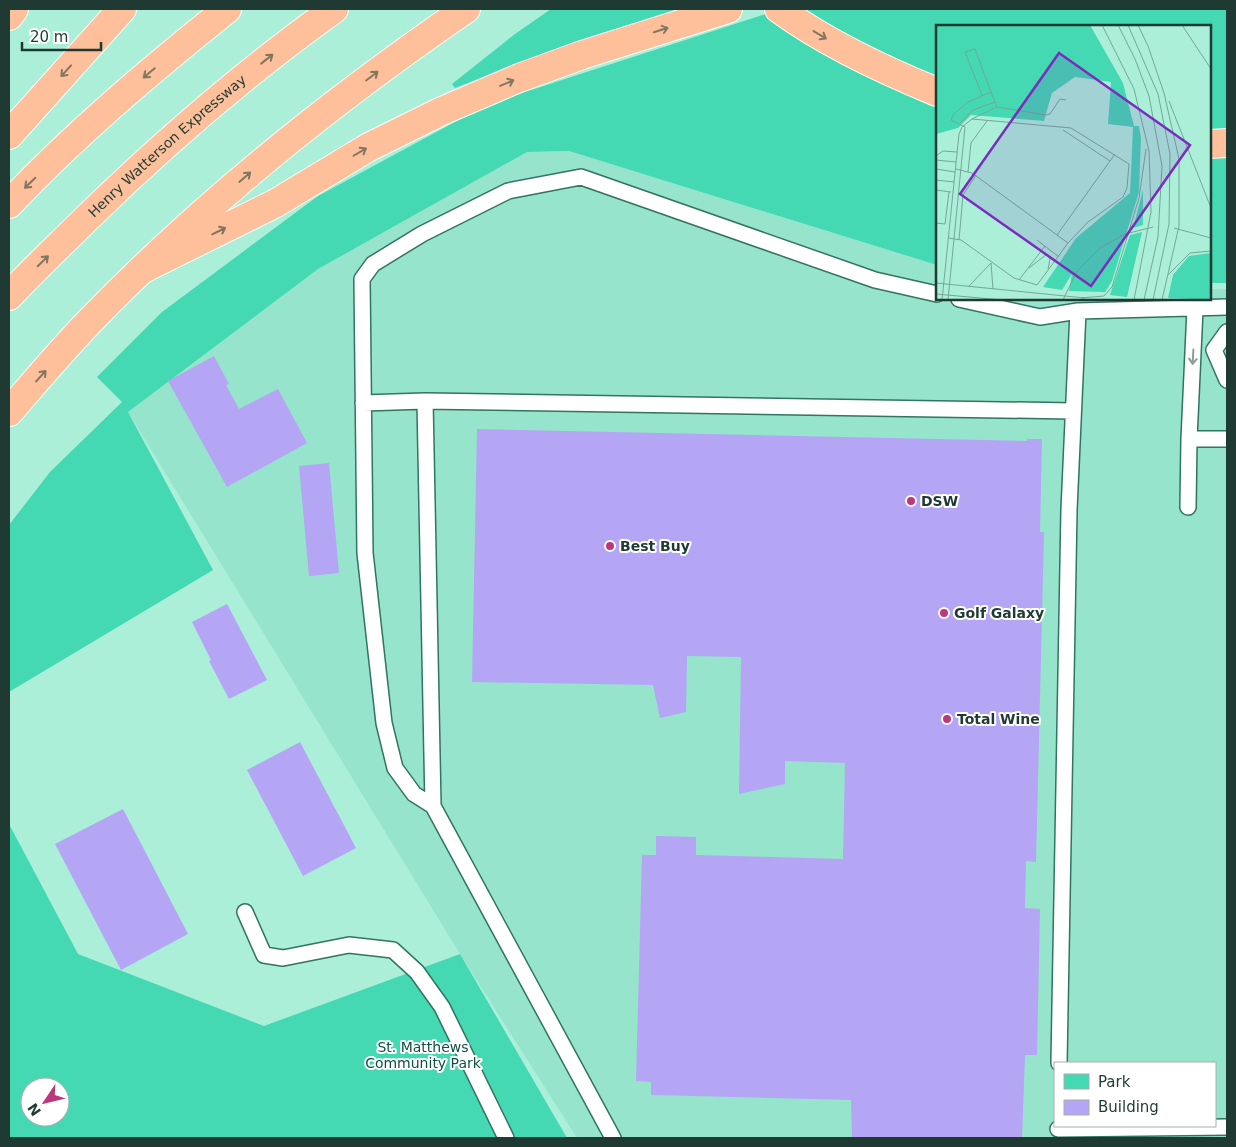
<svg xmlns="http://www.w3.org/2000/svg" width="1236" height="1147" viewBox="0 0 1236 1147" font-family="'DejaVu Sans',sans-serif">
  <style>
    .built { fill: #97e4cc; fill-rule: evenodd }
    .green { fill: #44d8b3; fill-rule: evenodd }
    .building { fill: #b4a5f5 }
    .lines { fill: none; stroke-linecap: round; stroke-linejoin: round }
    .service-casing { stroke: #317461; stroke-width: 18 }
    .motorway-casing { stroke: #fff; stroke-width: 30 }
    .service { stroke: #fff; stroke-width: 15 }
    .motorway { stroke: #fdc09b; stroke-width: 28 }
    .oneway { stroke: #837661 }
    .oneway2 { stroke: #8f9c98 }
    .poi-dot { fill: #bc387d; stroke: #fff; stroke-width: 2 }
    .labels { text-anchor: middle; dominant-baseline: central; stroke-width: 4; stroke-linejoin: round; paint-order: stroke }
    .street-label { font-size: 14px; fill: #1f3a32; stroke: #fff }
    .poi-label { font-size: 14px; font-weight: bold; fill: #1f3a32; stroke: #fff; text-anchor: start }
    .park-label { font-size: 14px; fill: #0e5040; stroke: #fff }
    .inset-road { fill: none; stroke: #73a796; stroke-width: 1 }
    .view { fill: #7b2cbf; fill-opacity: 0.15; stroke: #7b2cbf; stroke-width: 2.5 }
    .inset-edge { fill: none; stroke: #1f3a32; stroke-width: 2.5 }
  </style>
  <rect width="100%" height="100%" fill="#abefd9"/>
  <path class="built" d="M569,151L937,265V299H1210V289H1227V1138H577L460,954L128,412L318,269L527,152ZM1055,1063H1215V1126H1055Z"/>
  <path class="green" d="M551,9H681C605,33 530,58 455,88L452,84L515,34Z
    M781,9H1227V283H1210V26H937V265L569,151L527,152L318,269L128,412L213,570L9,692V525L50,472L122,402L97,377L162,312L318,196L488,104Z
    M9,824L78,954L264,1026L460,954L567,1138H9ZM30,1087H60V1117H30Z"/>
  <path class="building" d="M214,356L229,384L226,385L239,409L278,389L307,443L227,487L168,381Z
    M477,429L1027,441V439H1042L1040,532H1044L1036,862L1026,861L1025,908L1040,909L1037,1055H1025L1022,1138H852L851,1100L651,1095V1082L636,1081L642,855H656V836L696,837V855L843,859L845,763L785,761V784L739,794L741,657L687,656L686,712L660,718L653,685L472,682Z
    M329,463L339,573L309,576L299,466Z
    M227,604L267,680L229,699L209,661L211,660L192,622Z
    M300,742L356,848L303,876L247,770Z
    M123,809L188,934L121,970L55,844Z"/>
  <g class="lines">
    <g class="service-casing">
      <path id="service" d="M959,299L1040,317L1078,311
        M1227,332L1214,350L1227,380
        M425,401L433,806L613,1138
        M363,403L425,401L1073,411
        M1189,439H1227
        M1188,507L1189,439L1195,309
        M433,806L414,794L395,768L384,723L365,553L362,279L373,264L422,234L508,191L581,177L875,280L937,294
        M245,912L264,955L283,958L349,945L393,950L417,972L442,1007L506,1138
        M1059,1063L1069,510L1078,311L1227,307
        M1058,1129L1227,1127"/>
    </g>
    <g class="motorway-casing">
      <g id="motorway">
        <path d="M779,9C827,44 883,70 937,92"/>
        <path d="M9,16L14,9"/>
        <path d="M9,135L122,9"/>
        <path d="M1210,144L1227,143"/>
        <path d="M9,204C76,133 151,70 227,9"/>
        <path d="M143,269L276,203L369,147L442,111L519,78L582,55L728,9"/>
        <path id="s1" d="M9,296C34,269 61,244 87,218C164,143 246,72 334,9"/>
        <path d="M9,412C35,382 61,351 89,322C202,205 332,101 466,9"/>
      </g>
    </g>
    <use href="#service" class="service"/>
    <use href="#motorway" class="motorway"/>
  </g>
  <defs><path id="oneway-shaft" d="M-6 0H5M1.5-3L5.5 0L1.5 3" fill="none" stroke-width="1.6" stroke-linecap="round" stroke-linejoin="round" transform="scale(1.25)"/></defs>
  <g class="oneway">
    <use href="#oneway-shaft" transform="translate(661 30) rotate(-18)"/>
    <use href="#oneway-shaft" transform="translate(820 35) rotate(31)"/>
    <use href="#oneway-shaft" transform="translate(267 59) rotate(-38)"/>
    <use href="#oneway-shaft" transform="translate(66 71) rotate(132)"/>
    <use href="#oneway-shaft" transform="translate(149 73) rotate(140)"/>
    <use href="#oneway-shaft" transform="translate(372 76) rotate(-37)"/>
    <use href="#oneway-shaft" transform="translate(507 83) rotate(-23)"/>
    <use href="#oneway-shaft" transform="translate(360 152) rotate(-30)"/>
    <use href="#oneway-shaft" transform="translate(245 177) rotate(-41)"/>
    <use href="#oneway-shaft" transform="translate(30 183) rotate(136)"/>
    <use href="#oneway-shaft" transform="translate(219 231) rotate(-26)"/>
    <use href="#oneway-shaft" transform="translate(43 261) rotate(-44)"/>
    <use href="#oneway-shaft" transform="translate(41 376) rotate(-48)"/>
  </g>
  <use class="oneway2" href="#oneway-shaft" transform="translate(1193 357) rotate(93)"/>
  <g class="poi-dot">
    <circle cx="911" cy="501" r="5"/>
    <circle cx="610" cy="546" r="5"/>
    <circle cx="944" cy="613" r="5"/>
    <circle cx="947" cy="719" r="5"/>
  </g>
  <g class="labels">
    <g class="street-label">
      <text stroke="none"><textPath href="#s1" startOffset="218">Henry Watterson Expressway</textPath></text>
    </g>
    <g class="poi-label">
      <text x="921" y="501">DSW</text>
      <text x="620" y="546">Best Buy</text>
      <text x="954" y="613">Golf Galaxy</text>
      <text x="957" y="719">Total Wine</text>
    </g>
    <g class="park-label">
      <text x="423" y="1047">St. Matthews<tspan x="423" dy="16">Community Park</tspan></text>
    </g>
  </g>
  <g transform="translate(936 25)">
    <rect width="275" height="275" fill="#abefd9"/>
    <path d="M0,0H154L187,58L198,101H203L205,113L203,167L176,256L169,267L133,266L136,249L126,265L107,262L140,213L194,168L197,102L172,99L175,57L139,52L116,68L108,96L35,90L22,103L0,109ZM207,165V200L197,203ZM206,207L191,272L174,270L194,210ZM275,228V275L232,273L237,250L253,231Z" fill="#44d8b3"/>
    <path class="inset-road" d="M166,0L198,64L213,126L215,187L198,275M182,0L199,34L213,71L226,141L222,212L208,275M192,0L222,69L234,129L233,199L217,275M202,0L212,21L228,68L243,134V201L226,275M246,0L275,44M46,70L29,27L39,24L55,67M233,76L275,183M61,82L110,90L114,89L124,74L130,75M24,98L37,85L59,77M29,102L15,95L17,90L32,77L55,67L61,82L36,94M127,105L174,136M0,131L7,126L21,127M0,135L20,137M0,144L19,147M32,147L35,118L51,96M0,155L18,157M0,165L15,167M0,198L9,199L13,167M238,203L275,213M121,210L179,129M13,213L25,215L78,253L101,260L132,218L36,148L20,144M23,215L27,170L40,150M101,215L123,232M93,243L111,229L114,234L112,244M232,250L254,228L275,226M83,255L109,221M0,258L149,273M33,261L55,238L57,264M0,269L66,275M145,273L168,271L176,262L203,173L210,124M6,275L23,109L26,102L36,94L135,103L193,139L191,163L187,172L152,197L132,218M12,275L29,102M127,275L141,246L164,223L189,209L217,202"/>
    <path class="view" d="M123,28L254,120L155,261L24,169Z"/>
    <rect width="275" height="275" class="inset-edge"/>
  </g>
  <rect width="1236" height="1147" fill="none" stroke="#1f3a32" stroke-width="20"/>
  <rect x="1054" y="1062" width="162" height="65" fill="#ffffff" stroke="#a5b0ad"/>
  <rect x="1064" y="1074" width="25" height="15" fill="#44d8b3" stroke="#a5b0ad"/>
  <text x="1098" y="1087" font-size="15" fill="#1f3a32">Park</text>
  <rect x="1064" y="1100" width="25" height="15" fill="#b4a5f5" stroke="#a5b0ad"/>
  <text x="1098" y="1112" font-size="15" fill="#1f3a32">Building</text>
  <g transform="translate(45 1102) rotate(235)"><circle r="24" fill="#ffffff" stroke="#a5b0ad"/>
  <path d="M0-4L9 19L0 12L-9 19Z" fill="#bc387d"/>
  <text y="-8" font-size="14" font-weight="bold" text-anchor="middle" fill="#1f3a32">N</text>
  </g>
  <path d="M22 42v8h79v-8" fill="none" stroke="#1f3a32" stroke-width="2.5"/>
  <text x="30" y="42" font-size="15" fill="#1f3a32" stroke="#ffffff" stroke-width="4" paint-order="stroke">20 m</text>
</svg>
